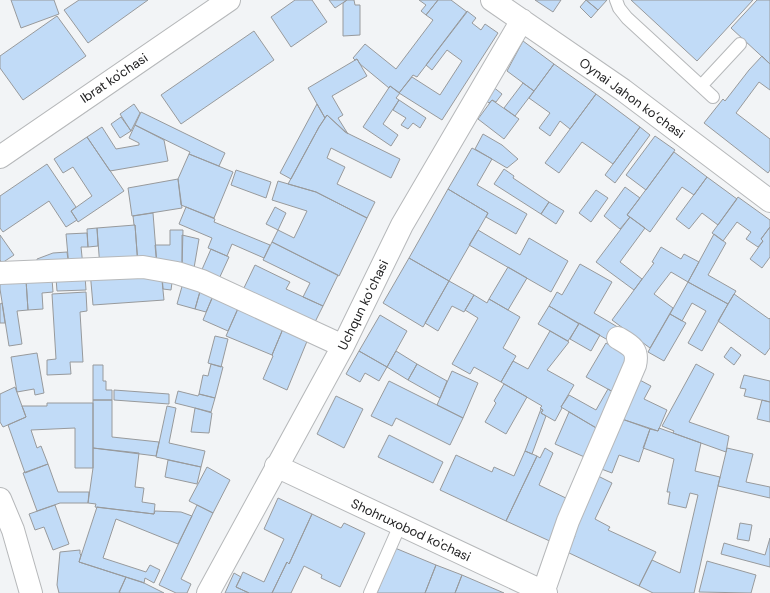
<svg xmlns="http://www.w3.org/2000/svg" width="770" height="593" viewBox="0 0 770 593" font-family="'DM Sans',sans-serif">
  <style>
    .building { fill: #c1dbf7; stroke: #989a9c }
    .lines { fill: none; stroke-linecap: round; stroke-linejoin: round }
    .service-casing { stroke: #b6b8ba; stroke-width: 14 }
    .minor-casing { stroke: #b6b8ba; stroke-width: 24 }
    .secondary-casing { stroke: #b6b8ba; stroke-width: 24 }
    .service { stroke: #fff; stroke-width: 12 }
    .minor { stroke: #fff; stroke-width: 22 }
    .secondary { stroke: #fff; stroke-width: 22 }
    .labels { text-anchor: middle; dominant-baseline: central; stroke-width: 4; stroke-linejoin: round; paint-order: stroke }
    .street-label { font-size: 13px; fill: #212122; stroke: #fff }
  </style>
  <rect width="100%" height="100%" fill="#f2f4f6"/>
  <path class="building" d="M11,0H54L59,14L21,28Z
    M79,0H148L88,43L64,10Z
    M295,0H312L327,22L291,47L271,17Z
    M329,0H347L335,8Z
    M347,0H354L355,5H360V35L343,36V3Z
    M419,0H438L426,15L421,11L426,5Z
    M438,0H451L467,12L417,77L413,75L399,93L390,86L389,88L360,64L357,59L355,60L353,58L365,44L396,69L433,20L426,15Z
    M535,0H561L553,12Z
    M586,0L598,10L591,18L580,7Z
    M586,0H607L598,10Z
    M631,0H753L697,61Z
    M757,0H770V64L731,28Z
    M467,11L476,18L472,23L481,30L485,24L498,33L442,120L399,93L412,77L440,95L462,61L447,50L432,70L426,65Z
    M57,16L86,56L23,100L0,68V56Z
    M254,31L274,60L181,124L161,95Z
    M523,41L554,64L534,91L507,71Z
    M762,56L770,64V90L759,82L736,113L770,139V170L768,173L704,123L723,99L725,101L749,70Z
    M357,59L367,76L332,96L343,115L338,118L348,134L327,115L325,118L308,88Z
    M554,64L596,94L570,129L560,121L550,136L539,128L550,113L529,98Z
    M523,83L534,91L515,116L504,108Z
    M390,86L400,93L396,98L399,100L383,124L398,135L391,146L363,127Z
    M492,86L502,94L496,102L492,100L489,103L483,98Z
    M596,94L640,127L613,164L582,142L559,173L545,163Z
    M399,100L426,118L420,128L413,123L408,129L401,125L406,118L393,110Z
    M492,100L519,119L504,139L478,119Z
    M134,104L140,113L131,131L120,114Z
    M317,104L325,118L319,127L291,179L280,173Z
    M141,112L225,153L219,166L189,154L190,152L135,125Z
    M327,115L345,132L400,159L391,178L331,148L327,158L345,167L337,184L375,202L367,218L316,192L288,184L319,127Z
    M121,117L131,131L120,138L111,124Z
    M135,125L164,140L168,161L110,171L87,137L102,127L116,149L139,145V143L129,138Z
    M640,127L650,135L615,183L605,175Z
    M483,134L502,145L518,159L507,168L475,149Z
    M655,136L675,150L646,190L626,175Z
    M87,137L124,191L78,222L71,211L92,196L73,167L63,173L54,159Z
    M472,148L492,159L477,185L527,214L516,234L486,217L488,213L448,189Z
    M674,152L707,177L694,195L682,187L650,232L627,215Z
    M189,154L233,172L214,218L181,205L178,179Z
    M47,164L76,207L71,211L77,220L66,227L49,201L3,232L0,228V196Z
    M504,169L514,176L513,178L549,202L541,214L494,184Z
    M236,170L271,182L266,198L231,185Z
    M707,177L737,199L718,225L702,213L689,229L676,219Z
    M178,179L182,208L132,216L128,188Z
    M278,181L316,192L367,218L339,276L272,242L278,230L294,238L307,211L272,200Z
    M625,187L640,198L627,215L630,217L620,229L604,216Z
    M448,189L488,213L449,281L409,258Z
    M596,190L608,198L591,222L579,213Z
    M738,197L770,220V227L761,239L763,241L758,247L746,239L751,232L737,222L723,241L712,233Z
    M549,202L564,211L556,224L541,214Z
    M186,207L215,219L214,222L270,245L264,258L232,244L227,256L208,248L212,238L179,224Z
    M275,207L286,213L278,230L266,224Z
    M153,213L157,264L138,265L135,225H134L133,216Z
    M630,217L645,228L620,262L642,279L634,290L596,262Z
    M135,225L138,265L100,268L97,228Z
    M770,227V257L762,268L750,259L763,241L761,239Z
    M97,228L98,246L88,247L87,229Z
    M170,230H183L182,267H157L155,245H170Z
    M478,230L520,255L529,238L568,261L551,292L469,245Z
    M87,233L88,247H81L83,266L69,267L66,234Z
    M714,234L726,243L708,275L736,291L728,304L688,282Z
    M0,235L14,255L2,263L0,260Z
    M182,235L199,239L194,268L182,265Z
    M272,242L338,275L323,306L303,297L310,283L263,260Z
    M661,247L681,259L684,254L699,262L688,282L671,272L654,294L673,308L650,348L612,320L654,263L652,262Z
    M211,249L229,257L218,281L200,274Z
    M67,252L69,267L37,270V259L53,253Z
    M409,258L449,281L423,327L383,303Z
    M580,264L612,282L594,313L621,329L613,343L549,306L557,292L562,295Z
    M255,265L290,282L286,289L323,306L313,326L242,292Z
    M508,267L527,278L508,310L489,299Z
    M90,271H161L164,300L93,305Z
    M162,274L173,275L171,290L163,289Z
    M85,276L86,290L57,291L56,278Z
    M52,279L53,292L42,293L43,309L28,310L26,280Z
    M26,280L28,310L17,311L22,344L9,346L0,289V281Z
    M449,281L474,295L464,312L452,306L438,331L425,323Z
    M688,282L728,304L702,351L688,343L706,311L692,303L682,321L670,314Z
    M183,283L201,288L195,309L177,304Z
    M201,288L215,292L206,312L195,309Z
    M86,292L87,311L80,312L83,362H70L71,374L47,375V360L56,359L52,294Z
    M214,293L240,304L228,331L203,320Z
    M734,294L769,319L770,318V348L765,355L718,321Z
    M474,295L487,303L489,299L520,317L503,348L516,356L501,382L474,367L470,374L452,364L478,318L465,310Z
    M2,303L5,323H0V304Z
    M240,304L285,324L272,355L226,336Z
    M549,306L579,324L568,341L538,324Z
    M670,314L686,323L664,361L648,352Z
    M380,315L407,331L387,367L359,351Z
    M579,323L600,335L591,351L570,339Z
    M285,324L310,334L287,390L263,379L273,356L272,355Z
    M550,331L569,342L547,370L574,385L561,407L562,408L555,421L541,413L543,410L540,408L542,406L501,382L513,361L528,369Z
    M215,336L228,339L221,367L208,363Z
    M606,343L634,359L615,393L586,377Z
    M731,347L741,355L734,365L724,357Z
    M359,351L387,367L379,381L365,373L360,382L346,374Z
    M396,351L417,364L408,380L387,367Z
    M37,353L44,393L35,395L34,389L17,392L11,357Z
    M211,364L223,367L215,398L199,394L203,375L208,376Z
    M417,364L447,381L440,398L408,380Z
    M696,364L714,374L689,422L729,436L726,452L673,433L674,431L662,426Z
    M93,365H103V381H106V390H112V400H93Z
    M452,371L478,383L463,418L437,405Z
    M744,375L770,381V402L744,396L746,389L740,388Z
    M636,378L651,386L644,399L667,410L658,431L616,417Z
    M389,381L463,418L450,445L396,418L392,426L371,416Z
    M504,384L527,397L506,434L485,422L496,403L494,401Z
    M15,387L26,417L3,427L0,422V394Z
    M608,389L615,393L598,429L561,407L569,395L596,410Z
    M114,390L169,394V404L114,400Z
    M178,391L198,396L199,394L215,398L211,412L175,403Z
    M336,396L363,409L344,448L317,434Z
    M93,400H112V437L159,442L156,456L93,448Z
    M762,400L770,402V422L757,419Z
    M47,403H93V468H75V428L31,430L37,448L41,446L48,464L25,473L8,425L26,417L22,406H47Z
    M167,406L176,408L169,443L205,451L201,467L156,457Z
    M195,408L212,413L209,433L191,432Z
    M541,409L543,410L541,413L546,416L532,454L525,451Z
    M569,412L598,429L589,459L555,444Z
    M616,417L650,429L639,462L619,455L612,473L596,467Z
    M659,428L701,443L695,471L720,477L694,593H653L639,586L652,560L680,573L698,495L690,493L686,508L668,504L670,492H667L674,459L643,448L650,429L658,431Z
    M389,435L443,462L433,483L378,457Z
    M93,448L139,453L135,487L144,488L142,502L155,504L154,514L95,507L96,504L88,503L93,468Z
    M545,448L553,453L539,485L574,502L554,543L506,521L537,456L540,458Z
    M727,448L753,454L746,482L770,487V498L718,486Z
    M525,451L537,456L506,521L440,490L456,455L492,472L494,467L514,476Z
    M168,460L201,467L197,484L165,477Z
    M48,464L58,492H89L88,503H60L37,511L23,473Z
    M207,467L230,480L213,513L189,501Z
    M594,474L612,483L595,519L610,527L608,530L656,552L639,586L567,552L575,536L566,532Z
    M278,498L312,514L289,564L287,562L272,593H249L236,587L243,572L264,582L284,539L264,529Z
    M55,505L69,544L53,550L44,527L35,530L29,514Z
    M197,505L213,513L181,579L191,584L187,593H176L159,585Z
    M97,507L154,514L155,511L181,512L192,516L178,544L116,519L103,558L146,572L150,565L160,570L154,583L145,578L144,583L79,562Z
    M312,514L341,528L344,523L365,533L340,587L321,578L322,575L304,566L291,593H272L287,562L289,564Z
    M740,523L752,525L749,541L737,539Z
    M770,538V567L721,554L724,543L765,555Z
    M395,548L436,565L425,593H377Z
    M80,550V554L81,555L79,562L126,577L119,593H59L57,585L60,552Z
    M707,561L756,575L751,593L699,592Z
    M436,565L462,575L455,593H425Z
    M234,573L241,577L236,587L249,593H225Z
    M462,575L504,593H455Z
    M126,577L142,582L164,593H121L119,592Z"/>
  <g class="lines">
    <g class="service-casing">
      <path id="service" d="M616,0L619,8L627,18L713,97
        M701,86L740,44
        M370,593L400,525"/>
    </g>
    <g class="minor-casing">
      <path id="minor" d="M492,0L623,90L770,201
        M0,273L143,267L177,273L202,281L343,346
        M276,466L546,593
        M0,499L13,530L31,593
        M208,593L343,346L402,225L522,20
        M543,593L568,521L635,365C639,349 630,345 618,338"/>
    </g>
    <g class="secondary-casing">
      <path id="secondary" d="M0,157L229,0"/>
    </g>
    <use href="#service" class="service"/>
    <use href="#minor" class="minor"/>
    <use href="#secondary" class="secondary"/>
  </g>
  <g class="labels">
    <g class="street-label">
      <text transform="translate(114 78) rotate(-34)">Ibrat ko'chasi</text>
      <text transform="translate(632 98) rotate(36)">Oynai Jahon ko‘chasi</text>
      <text transform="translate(363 305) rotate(-64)">Uchqun koʻchasi</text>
      <text transform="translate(411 530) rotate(25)">Shohruxobod ko'chasi</text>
    </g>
  </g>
</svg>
